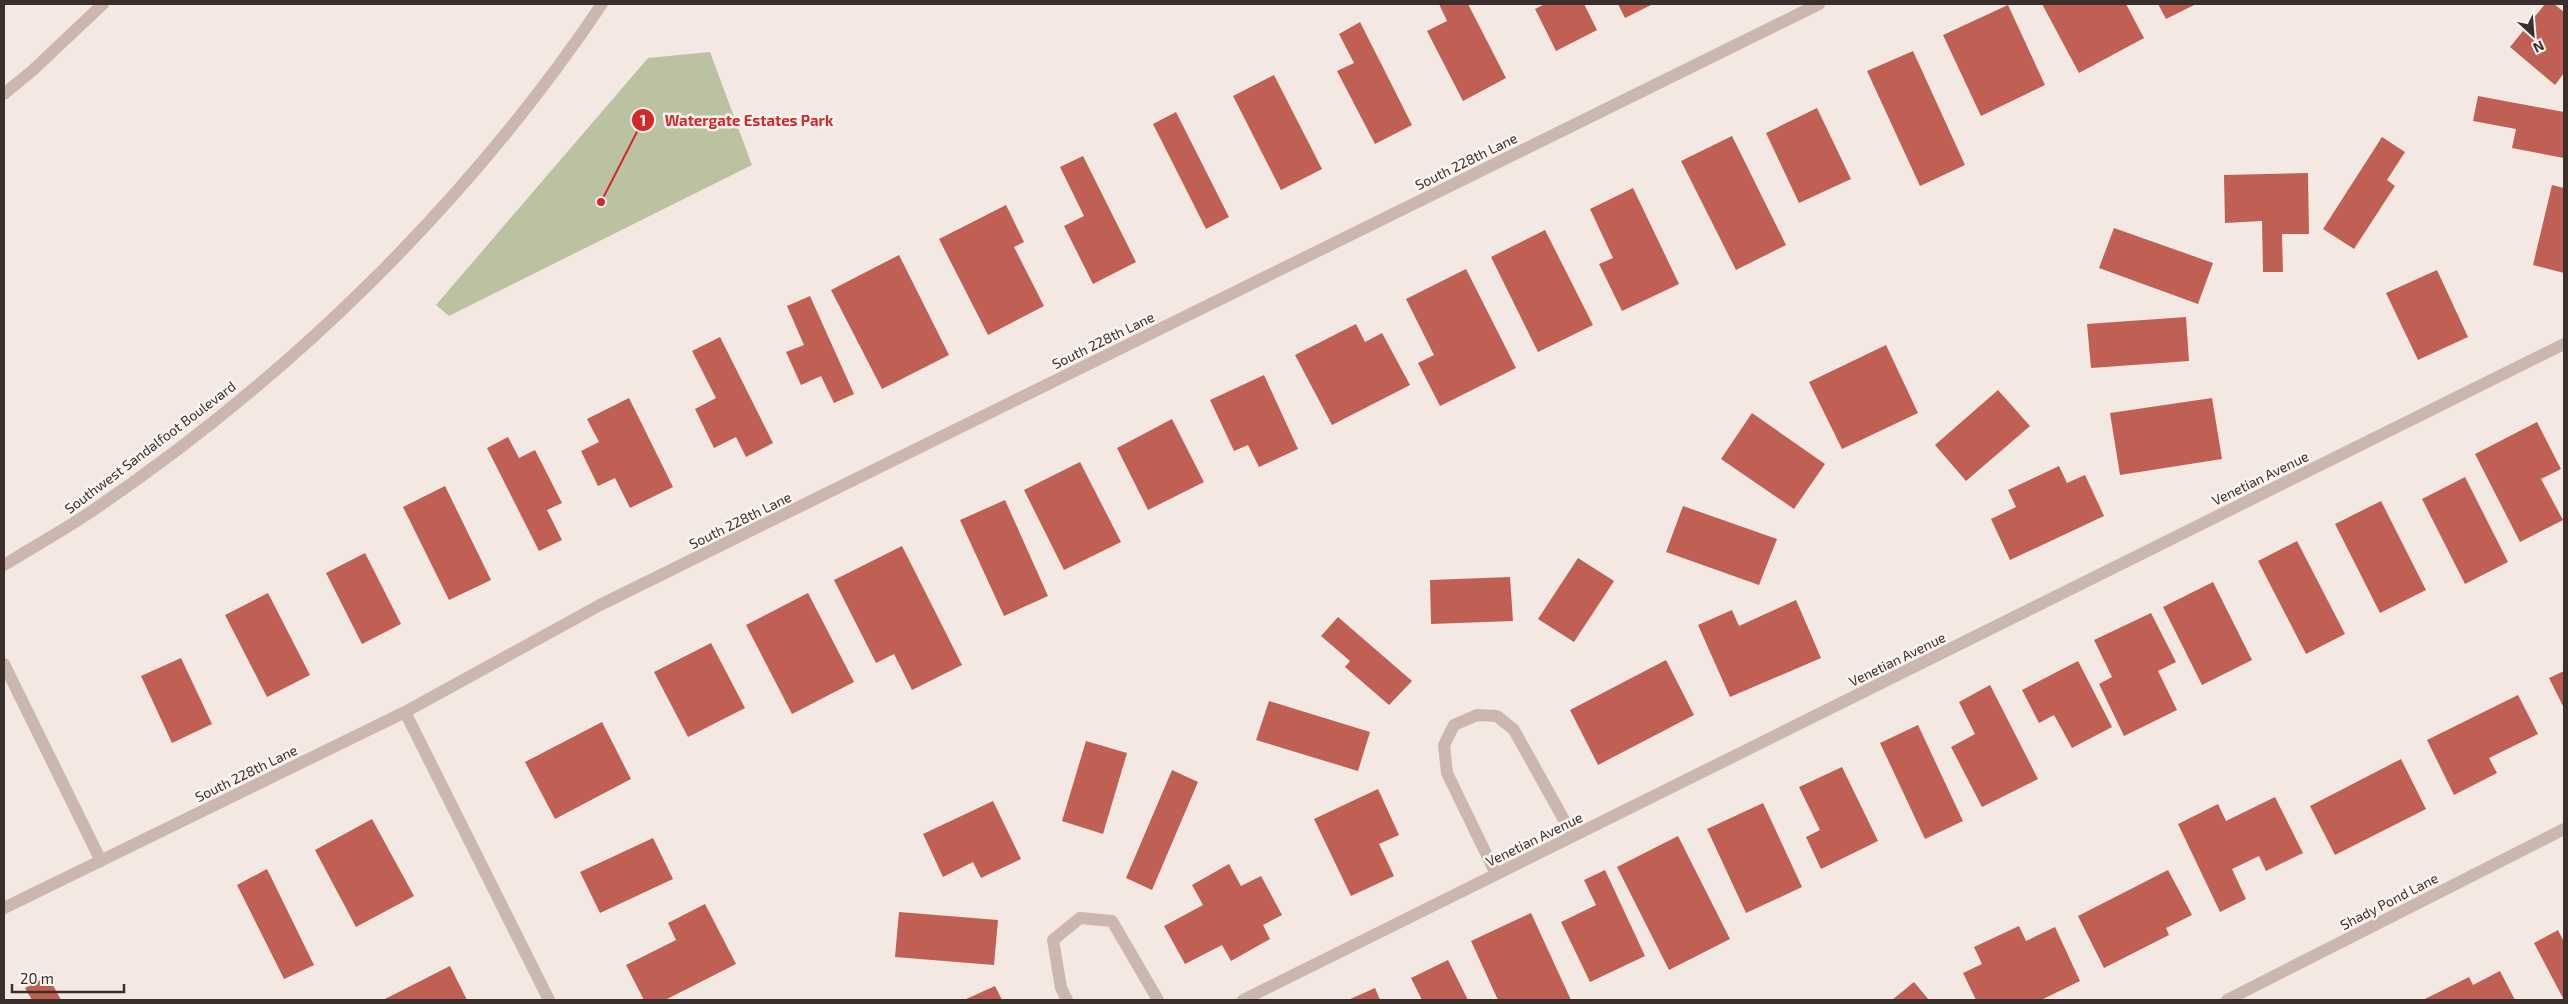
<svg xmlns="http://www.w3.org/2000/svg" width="2568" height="1004" viewBox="0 0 2568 1004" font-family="'Exo 2',sans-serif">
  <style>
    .green { fill: #bbc2a2 }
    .building { fill: #c05f53 }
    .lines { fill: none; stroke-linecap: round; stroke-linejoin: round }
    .service { stroke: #cbb7ae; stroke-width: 12 }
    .minor { stroke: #cbb7ae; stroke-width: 12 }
    .labels { text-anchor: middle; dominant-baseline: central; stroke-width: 5; stroke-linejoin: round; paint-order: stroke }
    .street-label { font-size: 14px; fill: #3a2f2c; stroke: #faf3ef }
    .leader { fill: none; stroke: #d62828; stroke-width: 2 }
    .callout-dot { fill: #d62828; stroke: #faf3ef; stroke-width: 2 }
    .mark-label { font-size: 15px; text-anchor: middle; font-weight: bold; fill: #fff }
    .callout-label { font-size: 15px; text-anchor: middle; font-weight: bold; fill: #d62828; stroke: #faf3ef; stroke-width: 5; stroke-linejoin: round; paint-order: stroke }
  </style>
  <rect width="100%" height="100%" fill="#f3e9e2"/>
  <path class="green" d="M710,52L752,165L449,316L436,305L648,58Z"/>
  <path class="building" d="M1439,4H1468L1506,78L1463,101L1427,31L1447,21Z
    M1545,4H1584L1597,30L1556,51L1535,9Z
    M1618,4H1653L1625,18Z
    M2042,4H2126L2144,38L2079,73Z
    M2158,4H2196L2166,19Z
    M2545,4H2554L2564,12V73L2555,85L2510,47Z
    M2008,5L2045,85L1981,116L1943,35Z
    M1360,22L1412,125L1375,144L1337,71L1354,63L1339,34Z
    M1913,51L1965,165L1920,186L1867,71Z
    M1274,75L1322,169L1281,190L1233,96Z
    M2478,96L2564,112V158L2512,148L2516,129L2473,121Z
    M1817,108L1851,179L1799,203L1766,133Z
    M1176,112L1229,217L1206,229L1153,124Z
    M1732,136L1786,245L1736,270L1681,161Z
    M2382,137L2405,152L2387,180L2395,186L2354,249L2323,229Z
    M1083,156L1136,262L1093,284L1064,226L1084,216L1060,167Z
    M2308,173L2309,234H2282L2283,272H2263L2262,221L2225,223L2224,175Z
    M2552,185L2564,188V273L2533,265Z
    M1633,188L1679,284L1622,311L1599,264L1613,258L1590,209Z
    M1006,205L1024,242L1014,247L1044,306L988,335L939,239Z
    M2114,228L2213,263L2198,304L2099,268Z
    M1545,230L1593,325L1538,352L1491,257Z
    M899,255L949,355L882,389L831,290Z
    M1466,269L1516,368L1440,406L1418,363L1434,355L1406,299Z
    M2437,270L2468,337L2418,360L2386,293Z
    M810,296L854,394L834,403L821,376L801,385L786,352L804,345L787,306Z
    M2186,317L2189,361L2091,368L2087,324Z
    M1356,324L1365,342L1382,333L1410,385L1332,425L1295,355Z
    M720,337L773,443L746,457L736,437L714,448L695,409L716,398L692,351Z
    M1886,345L1918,413L1842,449L1809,382Z
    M1264,375L1298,449L1259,467L1248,445L1234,451L1210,400Z
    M1998,390L2030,426L1966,481L1935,445Z
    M629,398L673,487L630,508L615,478L598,486L581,451L599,442L587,419Z
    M2212,398L2222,459L2120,475L2110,413Z
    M1752,413L1825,464L1794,509L1721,459Z
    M1172,419L1204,482L1148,510L1117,448Z
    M2537,422L2561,469L2541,479L2563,520L2520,542L2475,454Z
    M508,437L519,458L535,450L562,503L547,510L562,540L539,551L487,448Z
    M1080,462L1121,542L1064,570L1024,490Z
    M2059,466L2067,483L2085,475L2104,516L2010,560L1991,519L2016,507L2008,490Z
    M2465,477L2508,562L2465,584L2422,499Z
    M445,486L491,580L449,600L403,507Z
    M1005,500L1048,596L1004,616L960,520Z
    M2381,501L2426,590L2380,613L2335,524Z
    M1683,506L1777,539L1759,585L1666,552Z
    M2297,541L2345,634L2306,654L2258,561Z
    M902,546L962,665L912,690L894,654L876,663L834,580Z
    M365,553L401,624L362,644L326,573Z
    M1578,558L1614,581L1574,642L1538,619Z
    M1510,577L1513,621L1431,624L1430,580Z
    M2213,582L2252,660L2202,685L2163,607Z
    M268,593L310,675L267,697L225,615Z
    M808,593L854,682L792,714L746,625Z
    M1796,600L1821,658L1730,697L1698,625L1732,610L1739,626Z
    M2151,613L2176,662L2158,671L2177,710L2124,736L2099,684L2112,677L2094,640Z
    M1338,617L1412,681L1389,705L1345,667L1350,661L1321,636Z
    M711,643L745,708L688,737L654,672Z
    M181,658L212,724L172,743L141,676Z
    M1666,660L1694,715L1598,765L1570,710Z
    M2078,661L2112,727L2072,748L2054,715L2039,723L2022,690Z
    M2564,671V708L2549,678Z
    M1990,685L2038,779L1982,807L1951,747L1975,734L1959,702Z
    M2518,695L2538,734L2489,758L2497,773L2454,795L2427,740Z
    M1269,701L1370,732L1358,771L1256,740Z
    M602,722L631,779L555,819L525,762Z
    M1918,725L1963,821L1925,839L1880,743Z
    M1086,741L1127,753L1103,834L1062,821Z
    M2401,759L2426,809L2335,855L2310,806Z
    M1842,767L1878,841L1821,869L1806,837L1820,830L1799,787Z
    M1172,770L1198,782L1152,890L1126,878Z
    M1378,789L1399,835L1379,844L1394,876L1351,896L1314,819Z
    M2275,797L2303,853L2266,871L2259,856L2232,869L2246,899L2220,912L2178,824L2218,804L2226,821Z
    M993,801L1021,859L981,878L973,862L943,877L923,834Z
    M1763,803L1802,887L1746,913L1707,829Z
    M372,819L414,896L356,927L315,850Z
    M1678,836L1730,939L1669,970L1617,867Z
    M653,838L673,879L600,913L580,872Z
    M1229,864L1241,886L1261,876L1282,915L1263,925L1270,939L1231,961L1222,945L1185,964L1164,926L1203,905L1192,885Z
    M267,869L314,965L284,979L237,885Z
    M1605,870L1645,956L1590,982L1561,922L1596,905L1584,880Z
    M2168,870L2192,915L2166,928L2169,935L2104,968L2078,916Z
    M705,904L736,964L665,1000H644L626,965L676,940L668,923Z
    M899,912L998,920L994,965L895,957Z
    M1531,913L1571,1000H1498L1471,941Z
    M2019,926L2026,941L2055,927L2080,981L2041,1000H1976L1963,973L1982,964L1974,947Z
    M2558,930L2564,942V1000L2534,943Z
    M1448,960L1468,1000H1422L1411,978Z
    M450,966L467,1000H383Z
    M2500,971L2515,1000H2423L2469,977L2473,985Z
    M48,976L61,1000H32L25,988Z
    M1914,982L1929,1000H1892Z
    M995,986L1002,1000H964Z
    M1375,988L1380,1000H1348Z"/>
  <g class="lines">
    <path class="service" d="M1496,874L1447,773L1444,745L1454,725L1477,715L1497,716L1514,730L1573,836"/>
    <path class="minor" d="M4,94L33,70L103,4
      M4,565C33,547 64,530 92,511C290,377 468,203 602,4
      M4,664L101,861
      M405,712L549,1000
      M4,908L405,712L600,605L1819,4
      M1067,1000L1061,988L1053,940L1080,918L1112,921L1158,1000
      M1243,1000L2564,344
      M2227,1000L2564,829"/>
  </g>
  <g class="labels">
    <g class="street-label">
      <text transform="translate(1466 161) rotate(-26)">South 228th Lane</text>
      <text transform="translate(1103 340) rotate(-26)">South 228th Lane</text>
      <text transform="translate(150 447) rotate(-37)">Southwest Sandalfoot Boulevard</text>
      <text transform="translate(2260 478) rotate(-26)">Venetian Avenue</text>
      <text transform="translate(740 520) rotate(-26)">South 228th Lane</text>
      <text transform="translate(1897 659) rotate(-26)">Venetian Avenue</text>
      <text transform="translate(246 773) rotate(-26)">South 228th Lane</text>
      <text transform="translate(1534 839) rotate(-26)">Venetian Avenue</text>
      <text transform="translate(2389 901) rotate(-27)">Shady Pond Lane</text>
    </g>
  </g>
  <path class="leader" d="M601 202L643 120"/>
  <g class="callout-dot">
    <circle cx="601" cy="202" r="5"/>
    <circle cx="643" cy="120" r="12"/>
  </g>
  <g class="mark-label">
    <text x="643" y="126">1</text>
  </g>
  <g class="callout-label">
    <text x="749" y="126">Watergate Estates Park</text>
  </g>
  <rect width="2568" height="1004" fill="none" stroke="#3a2f2c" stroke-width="10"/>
  <g transform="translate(2533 35) rotate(154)" stroke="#faf3ef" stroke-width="4" paint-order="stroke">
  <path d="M0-4L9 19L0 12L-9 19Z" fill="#3a2f2c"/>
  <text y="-8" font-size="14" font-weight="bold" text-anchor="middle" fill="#3a2f2c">N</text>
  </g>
  <path d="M12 984v8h112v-8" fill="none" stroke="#3a2f2c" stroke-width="2.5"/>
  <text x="20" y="984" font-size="15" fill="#3a2f2c" stroke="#faf3ef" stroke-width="4" paint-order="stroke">20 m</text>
</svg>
